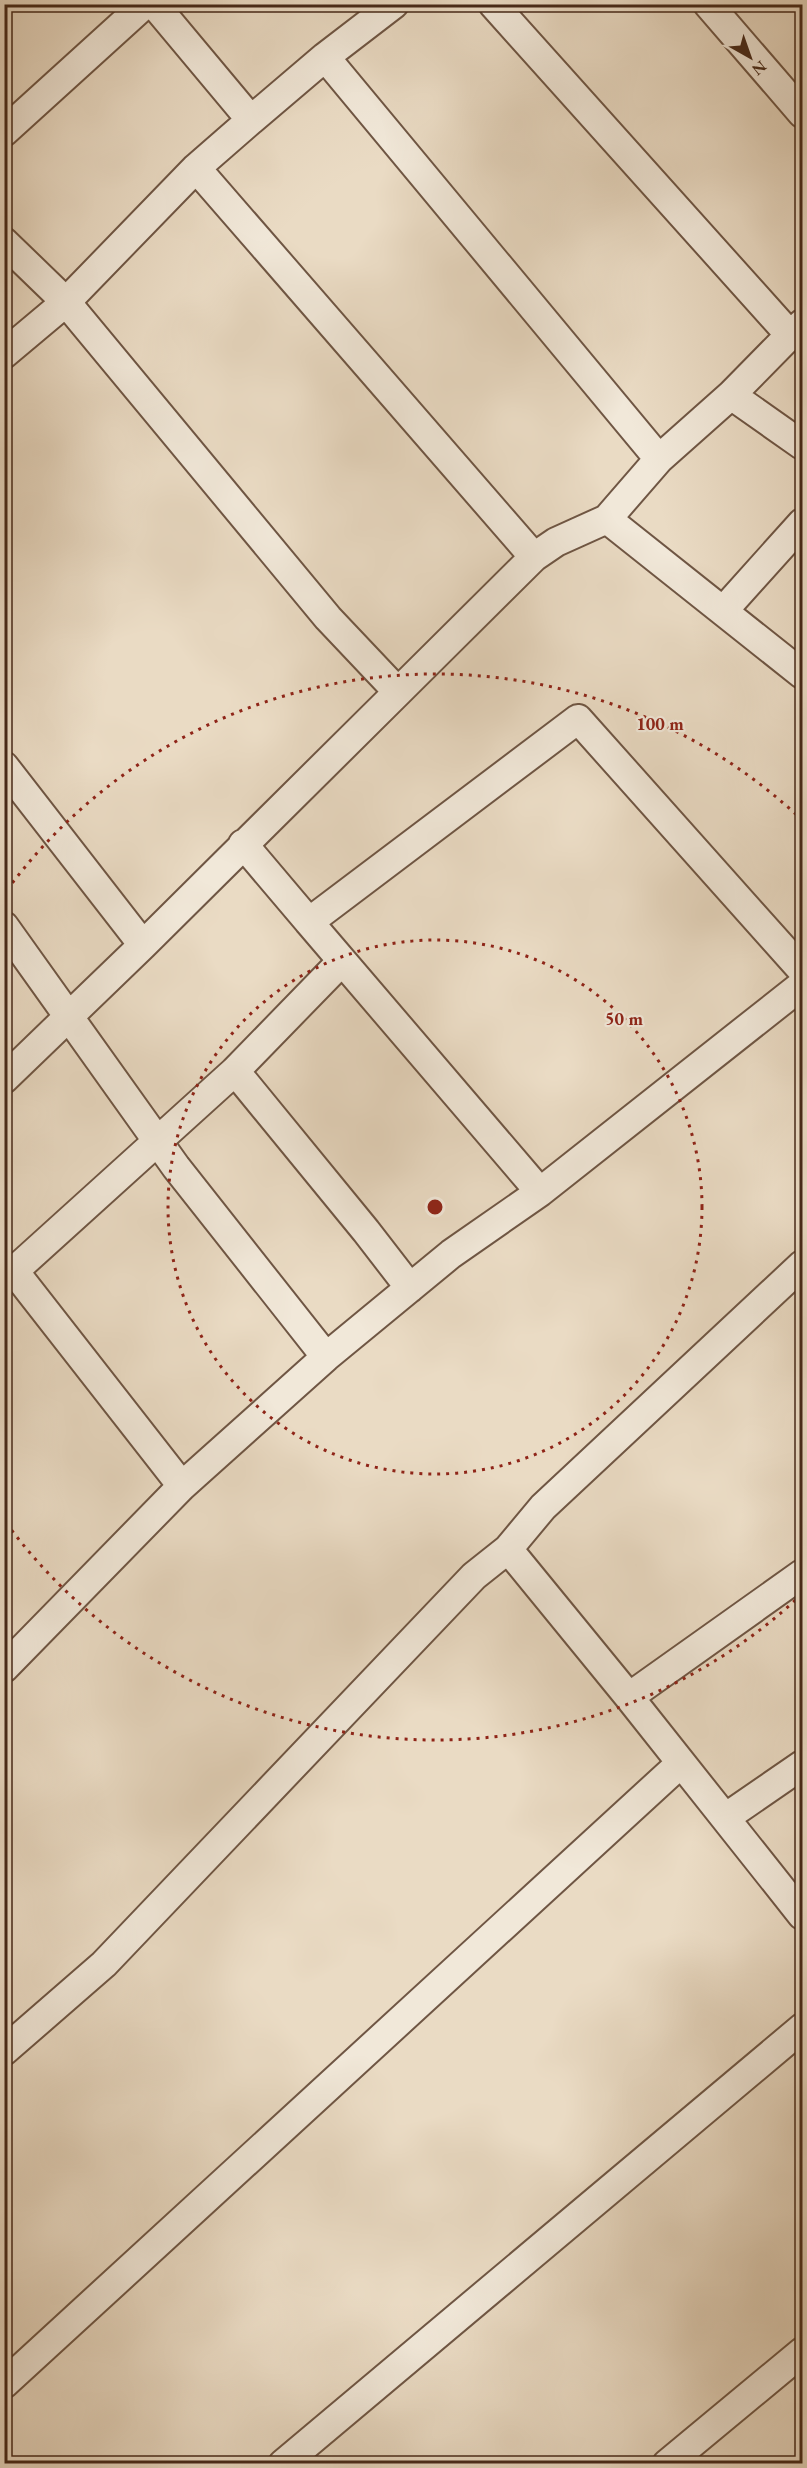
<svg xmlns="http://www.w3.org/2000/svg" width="807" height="2468" viewBox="0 0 807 2468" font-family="'EB Garamond',serif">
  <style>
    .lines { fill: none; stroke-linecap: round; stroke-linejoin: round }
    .street-casing { stroke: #6f5644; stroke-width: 32 }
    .street { stroke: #f1e8d9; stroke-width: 28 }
    .ring { fill: none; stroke: #8f2418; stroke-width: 3; stroke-dasharray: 3 6 }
    .centre { fill: #8f2418; stroke: #f1e8d9; stroke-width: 3 }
    .ring-label { font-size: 18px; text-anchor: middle; font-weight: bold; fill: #8f2418; stroke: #f1e8d9; stroke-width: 4.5; stroke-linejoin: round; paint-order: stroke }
  </style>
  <rect width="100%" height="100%" fill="#eadbc4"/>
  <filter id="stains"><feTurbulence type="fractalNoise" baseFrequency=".00333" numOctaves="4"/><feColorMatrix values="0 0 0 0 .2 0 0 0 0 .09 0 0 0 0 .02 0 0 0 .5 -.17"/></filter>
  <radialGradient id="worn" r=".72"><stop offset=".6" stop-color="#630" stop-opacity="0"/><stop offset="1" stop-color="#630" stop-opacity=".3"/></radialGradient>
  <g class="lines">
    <g class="street-casing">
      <path id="street" d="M154,4L251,120L196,168L534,557L556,542L607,519L659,459L325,57
        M493,4L790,335L802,324
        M708,4L802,113
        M251,120L325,57L394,4
        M4,132L145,4
        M4,242L66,302L328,618L398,692L534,557
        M4,354L66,302L196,168
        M731,395L790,335
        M659,459L731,395L802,445
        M607,519L802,674
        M723,611L802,523
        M4,766L143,945
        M243,844L309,922
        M4,926L176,1167L326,1357
        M802,970L578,719L309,922L540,1192L802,985
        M235,1071L342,961
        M4,1079L143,945L398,692
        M182,1486L14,1271L235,1071L366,1231L410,1288
        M508,1549L629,1697L802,1915
        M4,1668L182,1486L326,1357L451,1254L540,1192
        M629,1697L802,1574
        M725,1818L802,1765
        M4,2051L104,1964L474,1576L508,1549L543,1507L802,1265
        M4,2384L681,1763
        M283,2464L802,2028
        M667,2464L802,2352"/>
    </g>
    <use href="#street" class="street"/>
  </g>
  <g class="ring">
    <circle cx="435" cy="1207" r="267"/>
    <path d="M802 1594A533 533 0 0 1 7 1524M7 890A533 533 0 0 1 802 820"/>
  </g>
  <circle cx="435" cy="1207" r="9" class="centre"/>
  <g class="ring-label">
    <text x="660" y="730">100 m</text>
    <text x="624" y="1025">50 m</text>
  </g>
  <rect width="807" height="2468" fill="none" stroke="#eadbc4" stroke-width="24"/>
  <rect x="6" y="6" width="795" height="2456" fill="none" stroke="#462919" stroke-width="3"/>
  <rect x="12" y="12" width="783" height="2444" fill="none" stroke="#462919" stroke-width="1.5"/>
  <g transform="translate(750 57) rotate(140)" stroke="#f1e8d9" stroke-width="4.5" paint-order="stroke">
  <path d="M0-4.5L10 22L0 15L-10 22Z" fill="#462919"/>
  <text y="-9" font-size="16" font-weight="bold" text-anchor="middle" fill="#462919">N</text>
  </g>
  <rect width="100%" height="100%" filter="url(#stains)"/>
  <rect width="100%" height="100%" fill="url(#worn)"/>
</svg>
